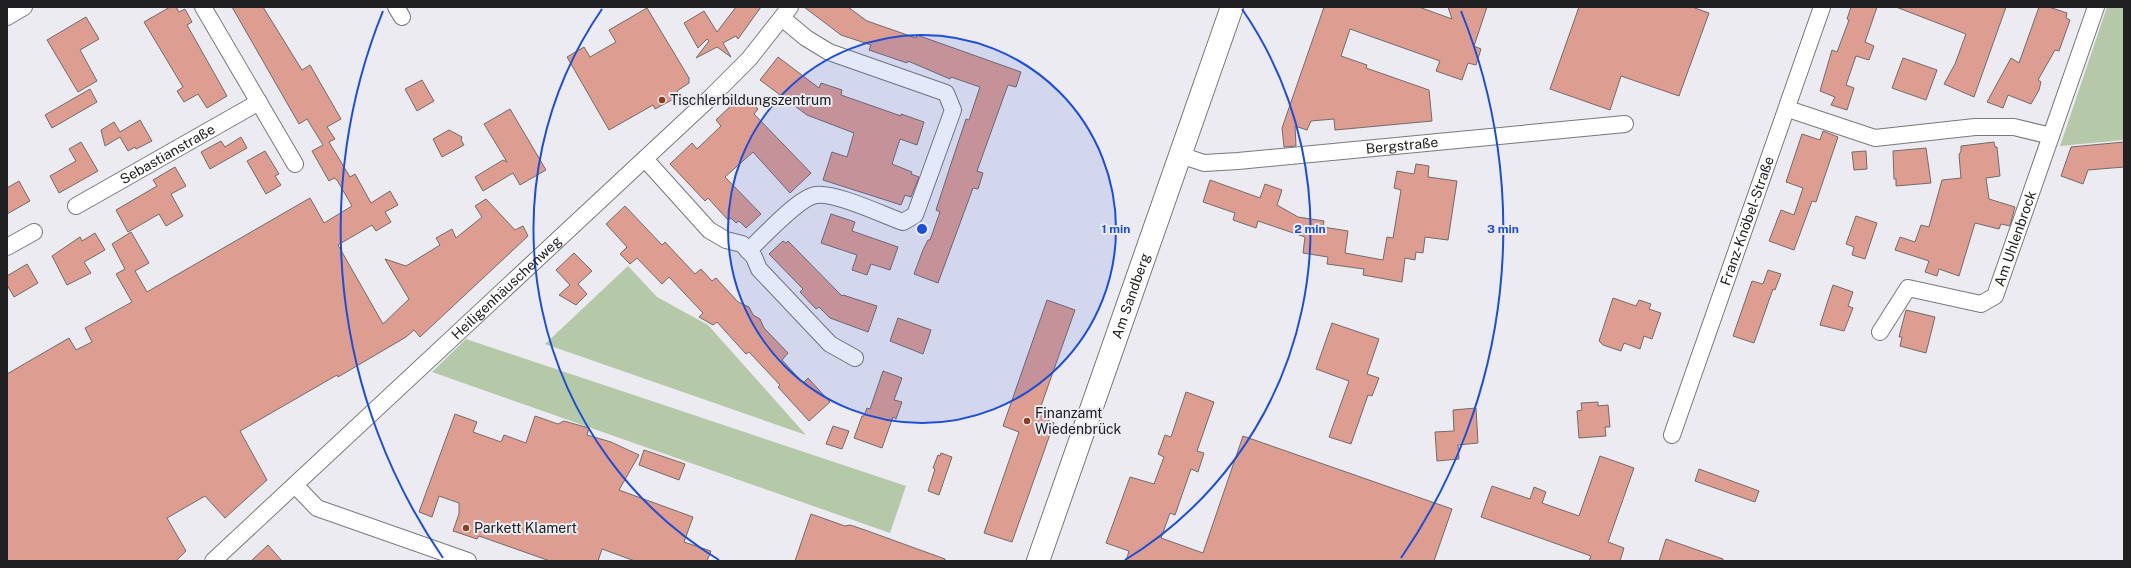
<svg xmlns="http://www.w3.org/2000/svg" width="2131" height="568" viewBox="0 0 2131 568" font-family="'Public Sans',sans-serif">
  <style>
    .green { fill: #b5c8a8 }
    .building { fill: #dd9d91; stroke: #726b6a }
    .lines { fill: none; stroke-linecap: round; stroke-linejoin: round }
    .minor-casing { stroke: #78787d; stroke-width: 18 }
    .secondary-casing { stroke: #78787d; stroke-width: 24 }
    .minor { stroke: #fff; stroke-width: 16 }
    .secondary { stroke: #fff; stroke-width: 22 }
    .ring { fill: none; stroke: #1d4ed8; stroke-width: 2 }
    .poi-dot { fill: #884023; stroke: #ecebf2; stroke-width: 1.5 }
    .labels { text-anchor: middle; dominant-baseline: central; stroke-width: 4; stroke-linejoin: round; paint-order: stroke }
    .poi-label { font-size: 14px; fill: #202022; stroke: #ecebf2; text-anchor: start }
    .street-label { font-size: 14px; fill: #202022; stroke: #ecebf2 }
    .centre { fill: #1d4ed8; stroke: #ecebf2; stroke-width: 2 }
    .ring-label { font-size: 12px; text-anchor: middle; font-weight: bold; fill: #1d4ed8; stroke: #ecebf2; stroke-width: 4; stroke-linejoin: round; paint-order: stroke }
  </style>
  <rect width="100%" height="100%" fill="#ecebf2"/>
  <path class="green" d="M2107,7H2124V140L2060,146Z
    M628,266L657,297L708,325L806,435L545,344Z
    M466,339L906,486L890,533L432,372Z"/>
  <path class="building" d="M170,7H176L179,12L185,9L192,22L187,25L227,96L207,108L198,94L184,102L177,91L183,87L144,22Z
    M232,7H263L302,70L310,65L341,119L327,127L335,139L329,142L350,177L355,174L371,203L390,191L398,205L385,212L391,222L376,231L372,225L338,245L383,324L409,299L385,259L406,266L440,245L436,238L452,229L456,238L482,217L475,206L486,199L515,230L523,226L528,236L420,337L414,330L406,337L338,377L337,375L240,431L267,480L225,518L205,496L167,518L186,551L176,561H7V374L69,338L76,350L92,342L85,328L132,302L116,274L125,269L112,244L131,232L149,263L135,271L147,292L310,198L324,223L352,206L337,180L334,178L329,181L312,151L323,145L307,119L299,124Z
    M736,7H761L738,39L736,36L723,43L731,57L717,47L696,58L709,41L707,39L698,48L684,23L704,11L717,32Z
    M804,7H848L867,21L916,38L917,35L1021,72L1016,87L1008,85L1005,93L977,171L983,173L978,189L973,188L938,283L914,274L923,250L928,240H930L940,212L936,210L951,164L966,119L969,120L980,87L951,77L950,79L908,61L907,63L869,50L871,45L841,35Z
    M1324,7H1419L1452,19L1448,7H1487L1474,46L1481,49L1476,65L1468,63L1462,80L1436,71L1440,61L1350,29L1341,56L1367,65L1366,68L1429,90L1432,121L1335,130L1334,119L1311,121L1307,130L1295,126L1296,146L1284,147L1282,128Z
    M1579,7H1692L1709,13L1679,96L1621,76L1610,110L1550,89Z
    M1851,7H1877L1865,42L1874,46L1869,60L1856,56L1846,85L1854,88L1847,110L1831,105L1835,97L1820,91L1832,50L1837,52L1849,20L1847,19Z
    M1896,7H2006L1974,97L1944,84L1955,64L1966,34Z
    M2039,7H2049L2067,13L2066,18L2070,20L2059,51L2055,50L2038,80L2041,82L2039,90L2031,104L2008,95L2003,108L1987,102L2011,58L2019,63Z
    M647,8L689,78V83L677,91L679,95L670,101L655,109L653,105L609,130L567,57L584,47L590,57L616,42L609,30Z
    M86,17L99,39L80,50L97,81L78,92L47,40Z
    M778,57L819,88L821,83L842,90L841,95L901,116V114L924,122L917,145L900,139L892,164L912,172L911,174L919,177L911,197L905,195L901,205L823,180L832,152L847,157L854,133L807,115L760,80Z
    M1903,58L1937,70L1926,100L1892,88Z
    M422,80L434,101L417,111L405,89Z
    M90,89L97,102L52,128L45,115Z
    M747,97L758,109L754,114L811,173L790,193L753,152L725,177L761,214L746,228L739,221L736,223L731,218L728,220L708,198L705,201L670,164L692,143L697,149L721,126L716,120L736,101L739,104Z
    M510,109L546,170L520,185L513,173L483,191L475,177L503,160L507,162L484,124Z
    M140,120L152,141L136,149L135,147L128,151L120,137L105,146L101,130L114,122L120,132Z
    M449,130L462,137L461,140L464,145L442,157L433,139Z
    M1823,131L1838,137L1816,202L1812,201L1794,250L1769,241L1781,210L1794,215L1803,188L1786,182L1802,134L1820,140Z
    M241,137L247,148L210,169L201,152L221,141L225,147Z
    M81,142L98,171L59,193L50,176L76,161L69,149Z
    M1994,142L1995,147H1997L2000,176L1986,178L1989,199L2015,207L2010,226L2001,224L1999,229L1975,223L1959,276L1939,269L1937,276L1925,272L1929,261L1895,250L1900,237L1915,242L1921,225L1929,227L1942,180L1961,178L1959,155L1961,151V146Z
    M2124,142V167L2088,170L2083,184L2061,176L2071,147Z
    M1926,148L1931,183L1896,186V179H1894L1893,151Z
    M265,151L279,174L275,176L281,185L266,194L247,161Z
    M1866,151L1867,169L1854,170L1852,152Z
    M1416,164L1429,166L1428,177L1457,181L1448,240L1425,237L1423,253L1416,252L1415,260L1405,258L1402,282L1363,275L1364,269L1327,264L1328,257L1303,253L1305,237L1258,221L1256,228L1233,220L1235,213L1203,202L1210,180L1260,198L1265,184L1282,190L1277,205L1298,217L1324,221L1323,227L1348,231L1345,253L1383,260L1387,237L1393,238L1401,190L1394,188L1397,171L1414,174Z
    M175,167L186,186L171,194L183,216L166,226L159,214L128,232L116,210L157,186L153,180Z
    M19,181L30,201L7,214V188Z
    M625,206L662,245L665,242L695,274L701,269L712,281L716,278L738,302L749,307L753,315L760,319L764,328L788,353L782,360L803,383L808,378L830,402L809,421L778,387L780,385L749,352L746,354L717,322L713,325L699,317L703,313L669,277L662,284L637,258L630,264L620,254L627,247L606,224Z
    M831,214L855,222L852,231L898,247L890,270L871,264L867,275L852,270L857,255L821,243Z
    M1856,216L1877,223L1865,259L1852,255L1854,247L1846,244Z
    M95,233L105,250L84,262L91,273L67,285L52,256L80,237L82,241Z
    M783,241L786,243L788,241L842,296L843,295L877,306L868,332L830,318L819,307L816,309L800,292L803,289L769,254Z
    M574,253L592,271L578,284L587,294L576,305L559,295L570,285L556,270Z
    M27,264L38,283L14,297L7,285V276Z
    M1768,270L1781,274L1775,290L1773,289L1754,343L1733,336L1752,281L1763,284Z
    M1833,285L1853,292L1848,306L1853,308L1844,331L1820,325Z
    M1613,298L1636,306L1639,300L1651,304L1649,309L1661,313L1652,339L1644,336L1640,349L1624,343L1621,351L1603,345L1599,341Z
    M1047,300L1075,310L1041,406L1049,421L1054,423L1012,542L984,533L1019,432L1003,426Z
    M1906,310L1935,317L1926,353L1900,346L1902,337H1899Z
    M898,318L931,330L923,354L890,341Z
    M1332,323L1379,339L1367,374L1379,378L1372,396L1368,395L1351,444L1329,437L1349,381L1316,369Z
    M883,371L902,378L894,400L902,402L896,419L893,417L882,448L854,438L862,416H864L867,408L870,409Z
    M1186,392L1214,402L1197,451L1204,453L1198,472L1191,469L1175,515L1170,513L1161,538L1203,553L1243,436L1452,509L1434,561H1126L1129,551L1106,543L1117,513L1130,477L1154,484L1164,457L1158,454L1165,435L1171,437Z
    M1598,402V406L1608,405L1610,427H1605L1606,436L1579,438L1577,411L1582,410L1581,403Z
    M1476,408L1478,443L1458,445L1459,459L1437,461L1435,432L1454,431L1453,410Z
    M455,414L477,422L473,432L501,442L504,435L526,443L535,416L558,424L564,421L589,428L587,435L611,442L639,455L619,490L693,517L684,542L711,551L707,561H635L602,549L598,561H550L479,536L477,539L453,531L459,514V503L439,496L432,517L419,512Z
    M833,426L849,431L842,449L826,444Z
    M644,450L685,464L679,480L639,465Z
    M941,453L952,457L939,495L928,491L935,469L933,468L938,455L940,456Z
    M1600,456L1634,468L1608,542L1624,548L1620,561H1589L1591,556L1481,517L1492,486L1530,499L1534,487L1546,492L1542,503L1579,516Z
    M1699,469L1759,491L1755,502L1695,481Z
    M811,514L845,526L850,525L865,530L945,559V561H795Z
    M1666,539L1723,559V561H1659Z
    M268,545L282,561H251Z"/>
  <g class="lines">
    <g class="minor-casing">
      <g id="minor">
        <path d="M203,7L295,164"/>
        <path d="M396,7L402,17"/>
        <path d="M7,17L24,7"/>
        <path d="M1788,109L1875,138L1975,127H2014L2051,136"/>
        <path id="s1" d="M1180,155L1204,163L1238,161L1625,124"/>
        <path d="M645,159L709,230L726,240L742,244L754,257L759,269L830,344L855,358"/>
        <path id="s2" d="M76,206L259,102"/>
        <path d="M7,247L34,232"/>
        <path d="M748,251C762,238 799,197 816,195C835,192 883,215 903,222L915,215L953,110L946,93L829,52L806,38L782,18"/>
        <path id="s3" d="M1880,332L1908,288L1981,304L1995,296L2096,7"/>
        <path id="s4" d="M1672,435L1822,7"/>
        <path d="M295,485L317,508L468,561"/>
        <path id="s5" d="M213,561L711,97L749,59L790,7"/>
      </g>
    </g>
    <g class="secondary-casing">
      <g id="secondary">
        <path id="s6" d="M1038,561L1232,7"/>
      </g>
    </g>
    <use href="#minor" class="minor"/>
    <use href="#secondary" class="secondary"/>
  </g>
  <circle cx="922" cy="229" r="194" fill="#1d4ed8" fill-opacity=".12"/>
  <g class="ring">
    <circle cx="922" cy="229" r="194"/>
    <path d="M719 560A388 388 0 0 1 602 9M1242 9A388 388 0 0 1 1125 560"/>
    <path d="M443 558A581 581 0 0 1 383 11M1461 11A581 581 0 0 1 1401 558"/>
  </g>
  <g class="poi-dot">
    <circle cx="662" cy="100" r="4"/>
    <circle cx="1027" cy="421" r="4"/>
    <circle cx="466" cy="528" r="4"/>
  </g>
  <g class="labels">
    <g class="poi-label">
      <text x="670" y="100">Tischlerbildungszentrum</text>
      <text x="1035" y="413">Finanzamt<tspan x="1035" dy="16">Wiedenbrück</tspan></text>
      <text x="474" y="528">Parkett Klamert</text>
    </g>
    <g class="street-label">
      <text stroke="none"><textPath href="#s1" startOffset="224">Bergstraße</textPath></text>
      <text stroke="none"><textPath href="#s2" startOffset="105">Sebastianstraße</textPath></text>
      <text stroke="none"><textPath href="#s4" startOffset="227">Franz-Knöbel-Straße</textPath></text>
      <text stroke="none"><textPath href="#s3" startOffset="204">Am Uhlenbrock</textPath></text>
      <text stroke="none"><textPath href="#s5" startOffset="401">Heiligenhäuschenweg</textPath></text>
      <text stroke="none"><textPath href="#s6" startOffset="281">Am Sandberg</textPath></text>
    </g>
  </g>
  <circle cx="922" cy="229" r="6" class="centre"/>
  <g class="ring-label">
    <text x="1116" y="233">1 min</text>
    <text x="1310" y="233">2 min</text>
    <text x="1503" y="233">3 min</text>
  </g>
  <rect width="2131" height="568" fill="none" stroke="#202022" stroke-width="16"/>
</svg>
